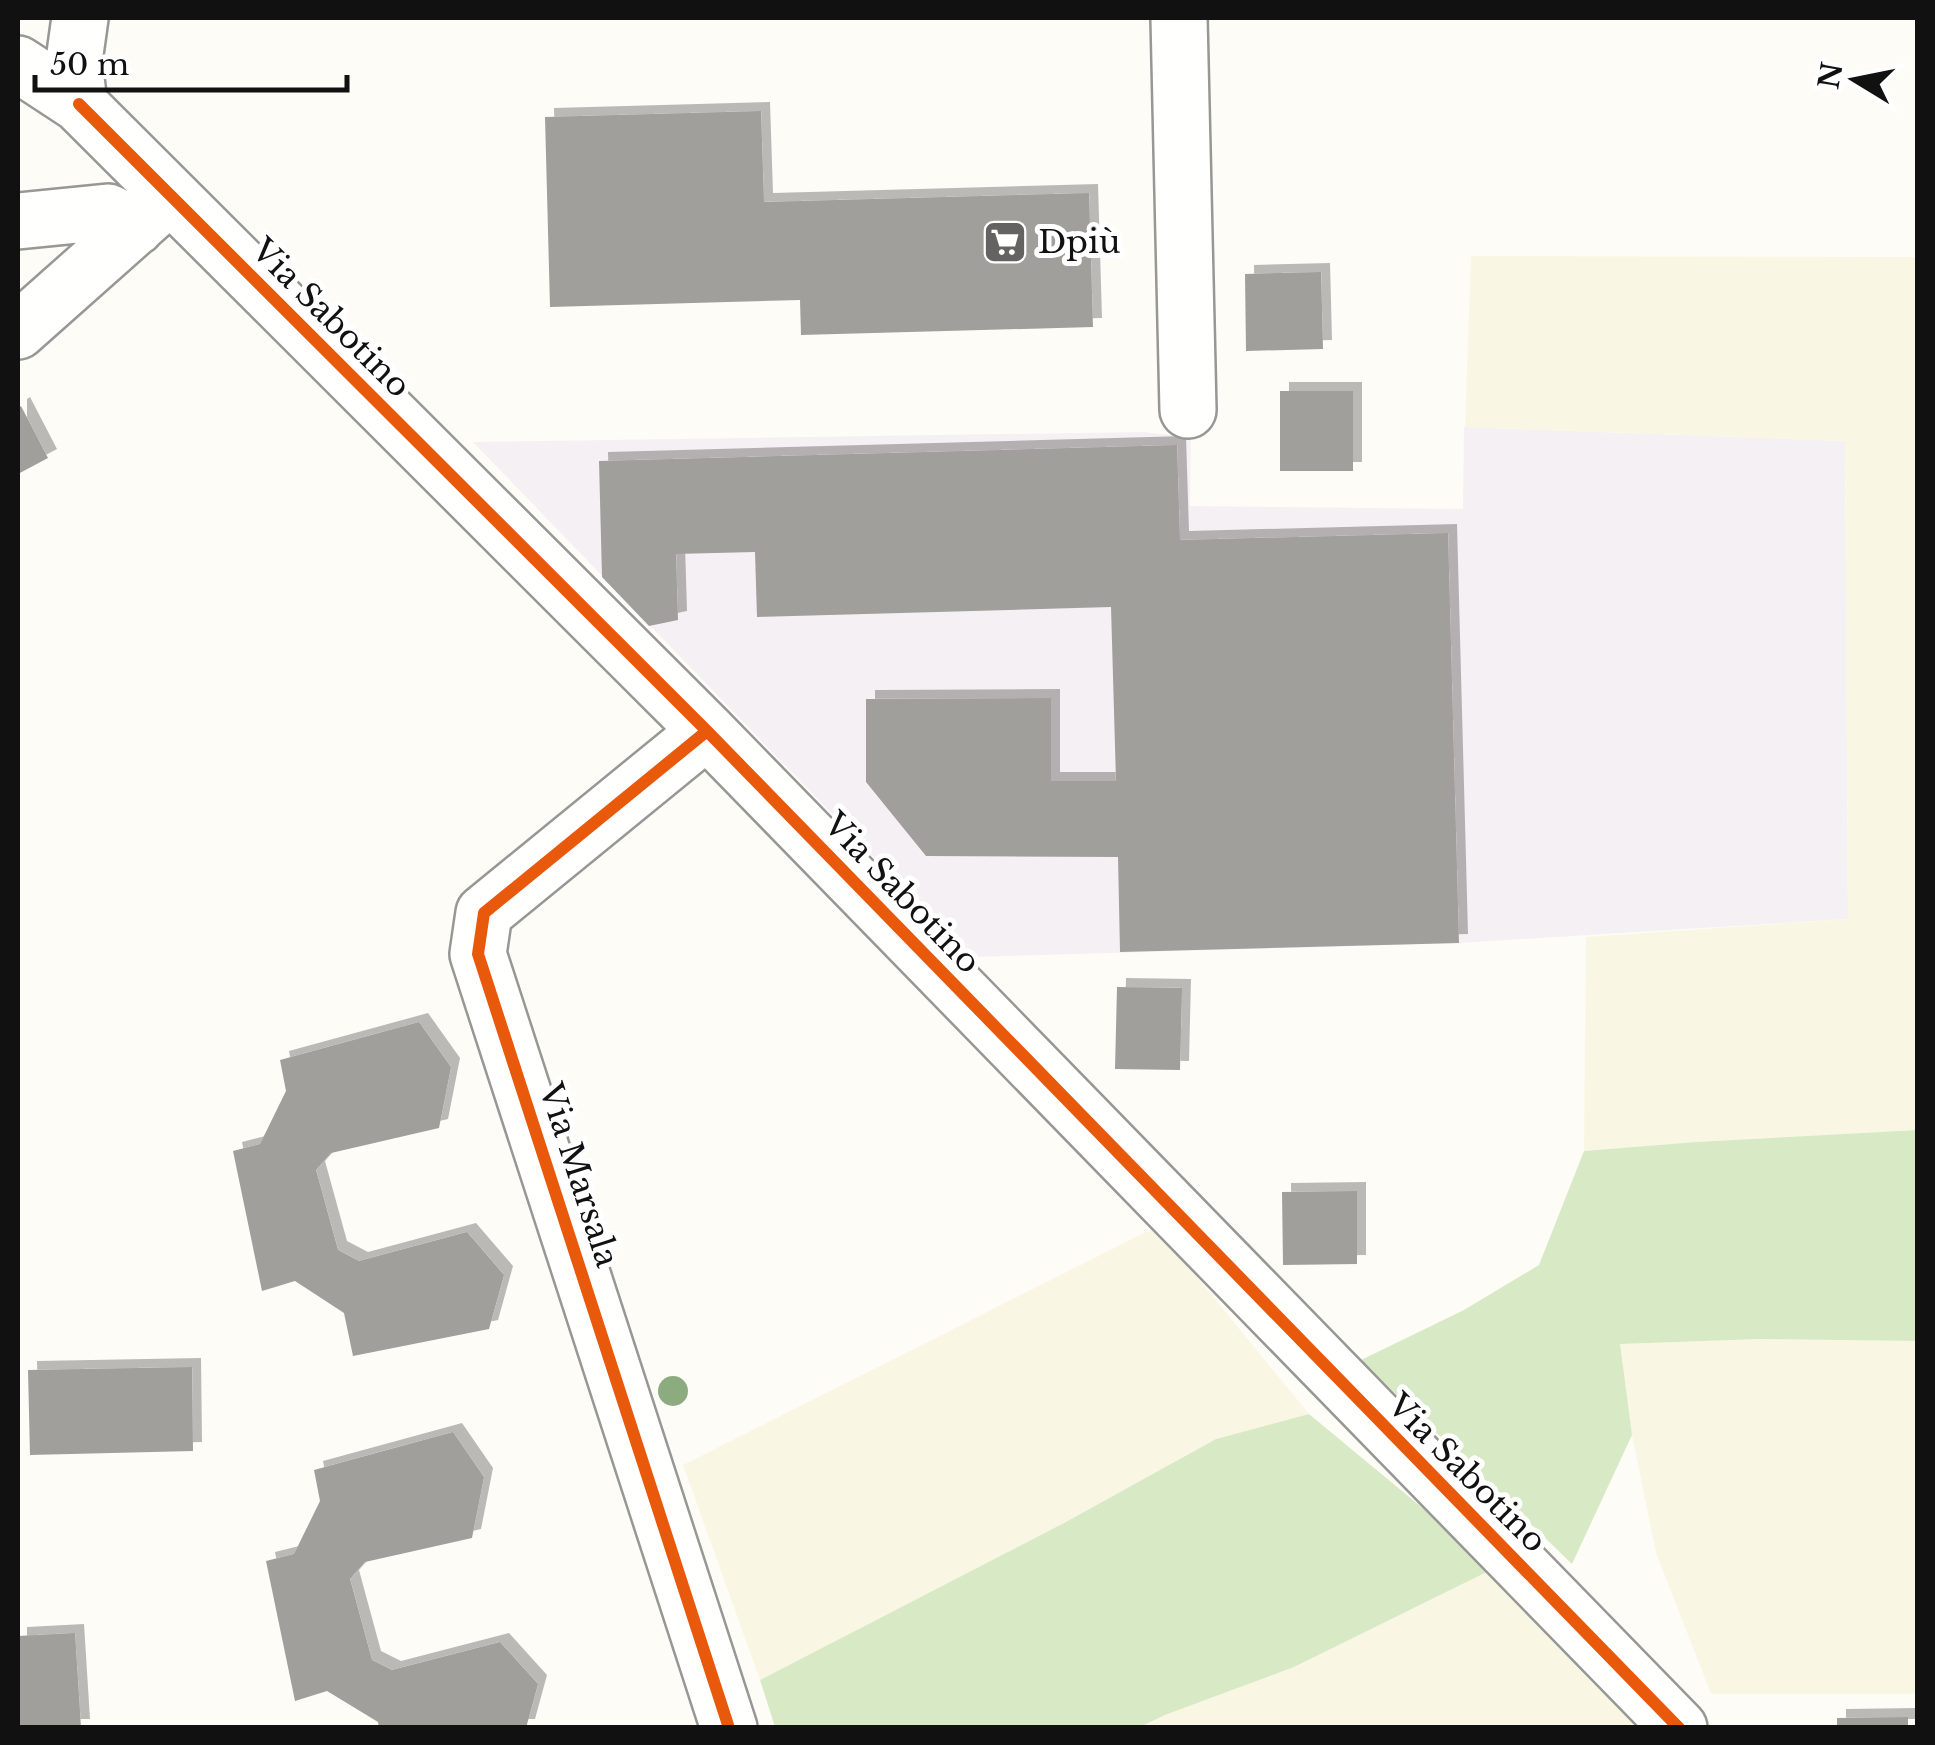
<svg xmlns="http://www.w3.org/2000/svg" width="1935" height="1745" viewBox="0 0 1935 1745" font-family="'Libre Baskerville',serif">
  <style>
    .industrial { fill: #f5f0f3 }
    .farmland { fill: #f9f7e4 }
    .forest { fill: #d8eac5 }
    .building { fill: #a19f9c; filter: url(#shadow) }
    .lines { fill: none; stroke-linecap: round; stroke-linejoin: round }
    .minor-casing { stroke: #979795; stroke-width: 60 }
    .minor { stroke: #fffffe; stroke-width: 55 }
    .cycleway-casing { stroke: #fff; stroke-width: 19 }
    .cycleway { stroke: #e8590c; stroke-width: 12 }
    .tree { fill: #8cac80 }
    .labels { text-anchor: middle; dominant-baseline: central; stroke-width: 10; stroke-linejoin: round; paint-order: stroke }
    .poi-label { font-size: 32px; fill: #111; stroke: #fff; text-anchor: start }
    .street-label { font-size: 32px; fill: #111; stroke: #fff }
  </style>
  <defs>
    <filter id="shadow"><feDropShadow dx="9" dy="-9" stdDeviation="0" flood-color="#0004"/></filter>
  </defs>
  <rect width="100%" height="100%" fill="#fdfcf7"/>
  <path class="industrial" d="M1464,427L1845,441L1848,919L1459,943L970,957L473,442L1143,432L1191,437L1190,506L1463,509Z"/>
  <path class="farmland" d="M1471,256L1917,257V1130L1696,1142L1584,1151L1586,937L1848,919L1845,441L1465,427Z
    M1156,1227L1309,1414L1216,1439L1064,1523L760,1680L683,1465Z
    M1760,1339L1917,1341V1694H1711L1656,1553L1632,1435L1619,1344Z
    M1495,1568L1641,1728H1140L1165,1715L1294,1667Z"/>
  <path class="forest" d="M1917,1130V1341L1760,1339L1620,1344L1632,1435L1572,1564L1361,1360L1464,1310L1539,1265L1584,1151L1696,1142Z
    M1309,1414L1495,1568L1294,1667L1165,1715L1140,1727H775L760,1680L1064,1523L1216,1439Z"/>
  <path class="building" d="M761,111L764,202L1089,193L1093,327L801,335L800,300L550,307L545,117Z
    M1321,272L1323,349L1246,351L1245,274Z
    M1280,391H1353V471H1280Z
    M21,406L48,458L18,474V408Z
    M1177,445L1180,540L1448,533L1459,943L1120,952L1118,857L926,856L866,782V699L1051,698V781H1116L1111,607L757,617L755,552L676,554L678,620L649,626L602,577L599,461Z
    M1117,987L1182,988L1180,1070L1115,1069Z
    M419,1022L451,1067L439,1128L331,1153L316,1170L338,1250L359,1261L467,1232L504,1275L489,1329L353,1356L344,1313L295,1281L262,1291L233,1151L260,1144L286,1091L280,1060Z
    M1357,1191V1264L1283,1265L1282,1192Z
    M192,1367L193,1451L30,1455L28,1370Z
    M453,1432L484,1477L472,1538L365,1562L350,1579L372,1660L392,1670L500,1642L538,1684L526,1728H379L378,1722L327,1691L295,1701L266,1561L294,1554L320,1501L314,1470Z
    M75,1633L81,1728H18V1636Z
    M1908,1717V1728H1837V1718Z"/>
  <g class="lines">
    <g class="minor-casing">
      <path id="minor" d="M1179,18L1188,410
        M18,64L79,104L74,61L80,18
        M79,104L707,731L1679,1728
        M18,221L108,212L136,227
        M18,331L170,196
        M707,731L484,913L478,954L729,1728"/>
    </g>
    <use href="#minor" class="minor"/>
    <g class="cycleway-casing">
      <path id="cycleway" d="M79,104L707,731L1679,1728
        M707,731L484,913L478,954L729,1728"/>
    </g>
    <use href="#cycleway" class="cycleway"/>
  </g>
  <circle class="tree" cx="673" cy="1391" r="15"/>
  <defs>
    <g id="supermarket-square" transform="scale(2.25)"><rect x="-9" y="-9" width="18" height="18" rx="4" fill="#646362" stroke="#fff"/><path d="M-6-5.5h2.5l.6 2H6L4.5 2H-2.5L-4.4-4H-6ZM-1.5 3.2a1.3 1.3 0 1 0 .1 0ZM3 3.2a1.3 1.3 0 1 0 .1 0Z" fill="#fff"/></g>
  </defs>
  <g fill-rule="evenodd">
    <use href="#supermarket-square" x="1005" y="242"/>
  </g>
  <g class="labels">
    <g class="poi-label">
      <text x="1038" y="242">Dpiù</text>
    </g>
    <g class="street-label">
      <text transform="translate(331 318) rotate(45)">Via Sabotino</text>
      <text transform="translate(902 893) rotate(46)">Via Sabotino</text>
      <text transform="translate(579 1175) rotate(72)">Via Marsala</text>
      <text transform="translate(1467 1473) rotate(45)">Via Sabotino</text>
    </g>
  </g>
  <rect width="1935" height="1745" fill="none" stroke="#111111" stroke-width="40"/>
  <g transform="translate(1855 80) rotate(280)" stroke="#ffffff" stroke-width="8" paint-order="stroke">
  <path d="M0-8L18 38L0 25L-18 38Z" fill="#111111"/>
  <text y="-15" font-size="28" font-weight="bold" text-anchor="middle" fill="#111111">N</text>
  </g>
  <path d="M35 75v15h312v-15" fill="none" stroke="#111111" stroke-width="5"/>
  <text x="50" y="75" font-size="30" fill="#111111" stroke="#ffffff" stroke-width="8" paint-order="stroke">50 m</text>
</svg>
